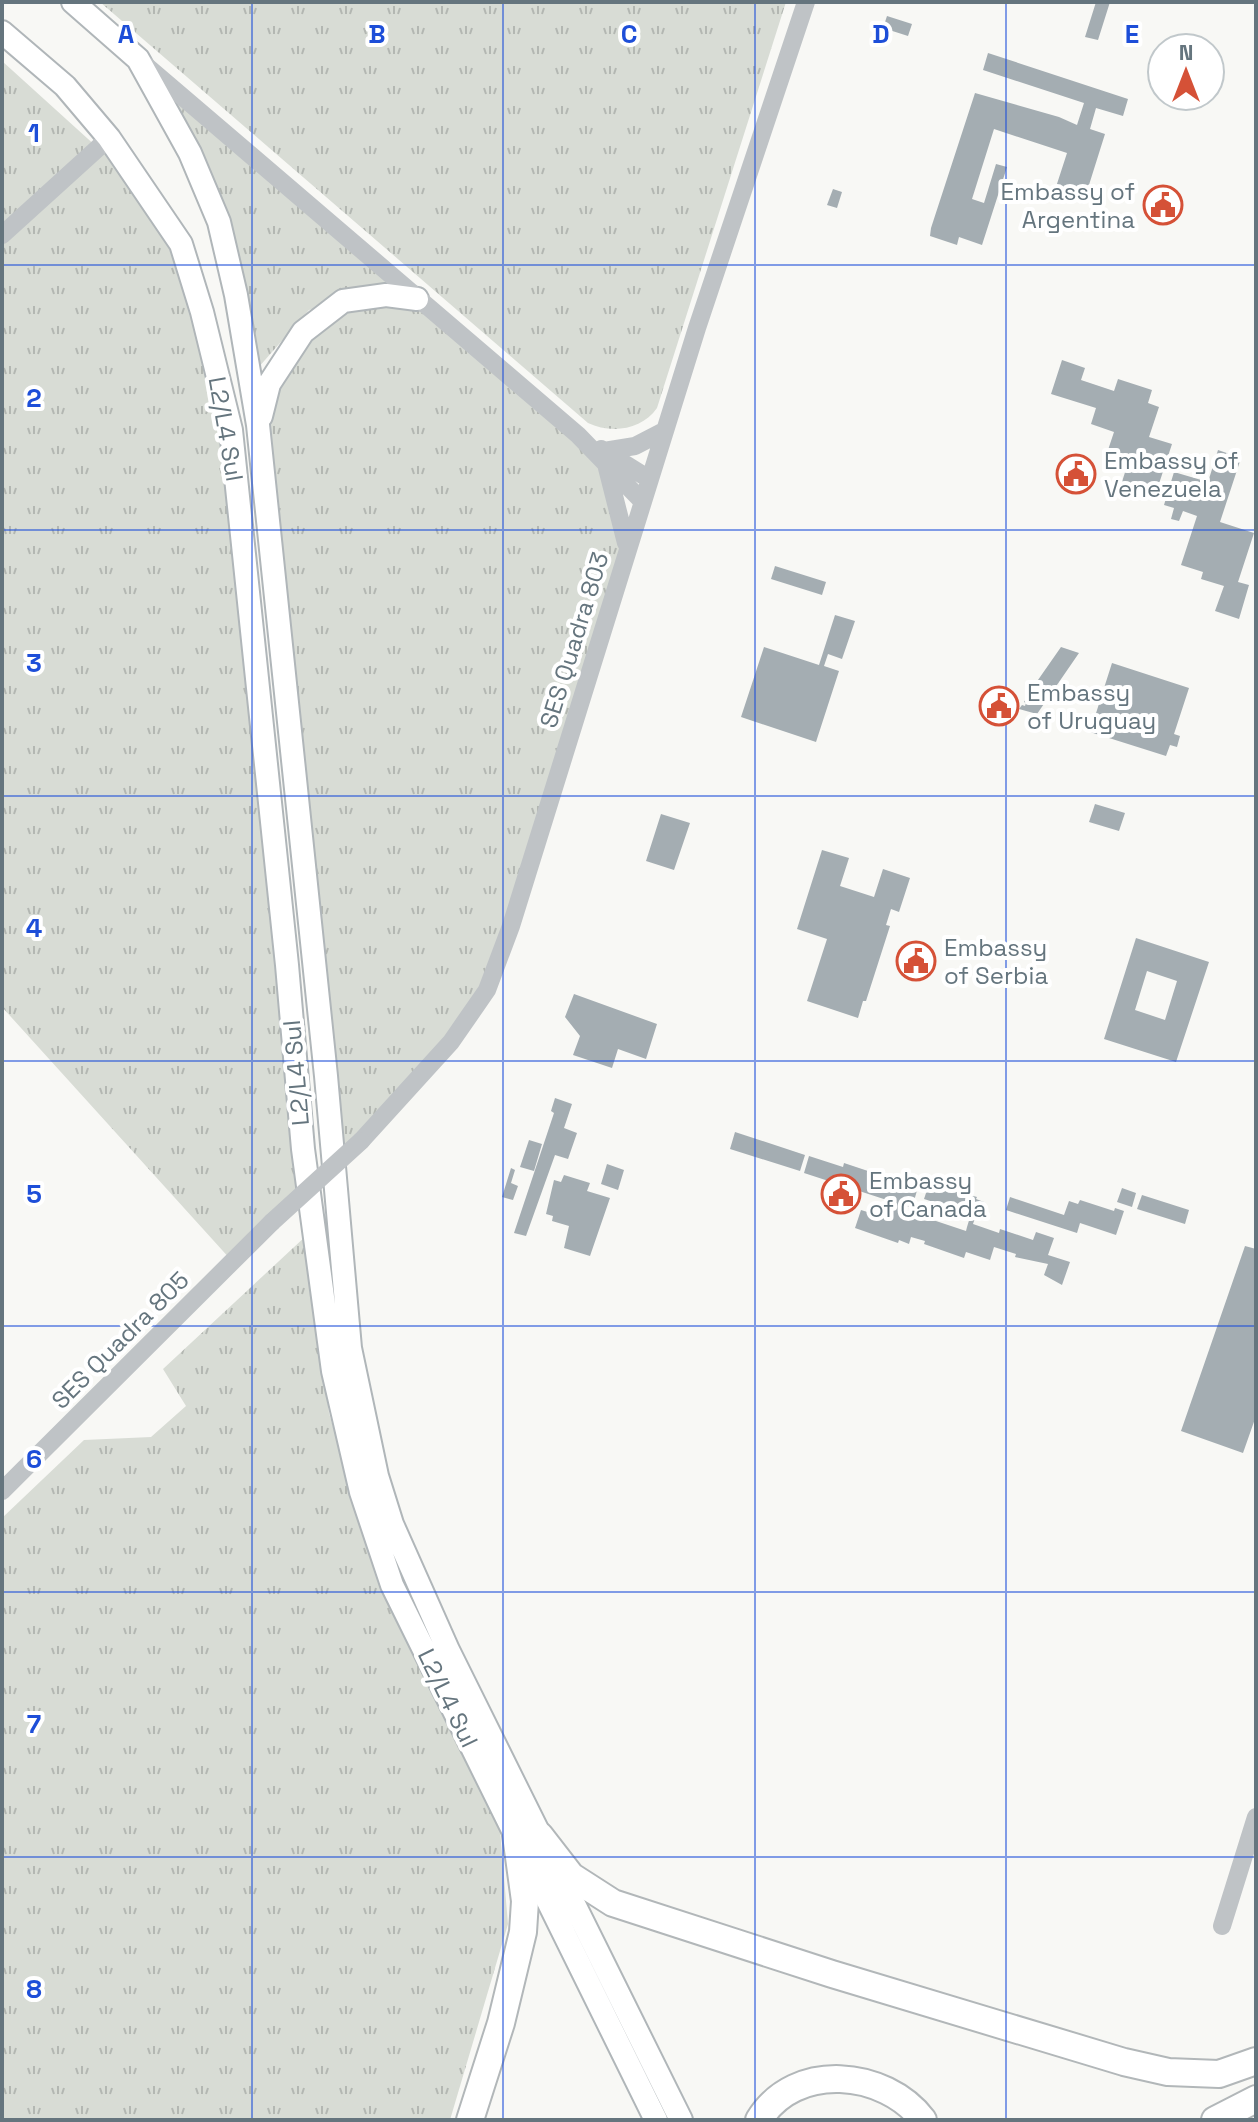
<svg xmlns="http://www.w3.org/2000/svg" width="1258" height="2122" viewBox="0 0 1258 2122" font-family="'Space Grotesk',sans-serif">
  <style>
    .grass { fill: url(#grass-tufts) }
    .building { fill: #a4adb2; fill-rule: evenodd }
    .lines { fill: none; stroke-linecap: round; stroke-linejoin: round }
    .major-casing { stroke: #b0b6b9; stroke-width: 26 }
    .highway-casing { stroke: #b2b7b9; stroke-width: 30 }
    .minor { stroke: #bfc3c6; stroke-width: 18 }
    .major { stroke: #fff; stroke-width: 22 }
    .highway { stroke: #fff; stroke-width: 26 }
    .minor-bridge { stroke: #bfc3c6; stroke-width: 18 }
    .grid { fill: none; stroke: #1d4ed8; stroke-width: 2; stroke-opacity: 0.55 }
    .labels { text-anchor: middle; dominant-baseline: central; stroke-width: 8; stroke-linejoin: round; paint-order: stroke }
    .poi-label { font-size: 24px; fill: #65757e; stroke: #fff; text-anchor: start }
    .street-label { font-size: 24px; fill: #65757e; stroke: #fff }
    .grid-label { font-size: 26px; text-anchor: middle; font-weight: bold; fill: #1d4ed8; stroke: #fff; stroke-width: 8; stroke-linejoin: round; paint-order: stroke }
  </style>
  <defs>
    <pattern id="grass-tufts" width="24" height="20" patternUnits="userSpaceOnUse" patternTransform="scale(2)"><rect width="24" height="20" fill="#d8dcd5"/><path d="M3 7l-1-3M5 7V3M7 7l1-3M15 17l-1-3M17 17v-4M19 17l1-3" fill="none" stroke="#b3b7b2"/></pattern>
  </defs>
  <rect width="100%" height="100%" fill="#f8f8f5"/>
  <path class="grass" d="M100,2H786L657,408C642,430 611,434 588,423Z
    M138,59L605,463L627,550L487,990L361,1141L332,1149L258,425L269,384L341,301L309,310L250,377L219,222Z
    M2,61L98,148L109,138L181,243L231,430L307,1183L232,1261L2,1007Z
    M307,1235L329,1413L374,1567L500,1830L508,1924L450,2120H2V1518L84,1440L151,1437L186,1406L163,1369Z"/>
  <path class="building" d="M1096,2H1110L1098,40L1085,37Z
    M887,16L912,24L908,36L883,28Z
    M988,53L1128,99L1123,116L1096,108L1090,129L1105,134L1083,204L1066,198L1067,193L1055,190L1067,153L994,129L972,199L984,203L996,164L1007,167L982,245L959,237L957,245L930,236L931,228L975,93L1059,117L1077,125L1084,103L983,70Z
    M833,189L842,192L837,208L827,205Z
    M1062,360L1085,368L1081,380L1114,391L1118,379L1152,390L1148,403L1159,407L1149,437L1172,444L1154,499L1120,488L1128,463L1106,456L1114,432L1091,424L1096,408L1051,394Z
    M1218,450L1241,458L1220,522L1254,533L1238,582L1249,585L1239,619L1215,611L1224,586L1201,579L1203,572L1181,565L1197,516L1183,511L1179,521L1171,519L1174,508L1164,505L1174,472L1208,482Z
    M775,566L826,582L822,595L771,579Z
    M835,615L855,621L842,659L828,654L824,666L839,671L816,742L741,717L764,647L819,665Z
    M1061,647L1079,653L1037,714L1019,709L1022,705L1025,706L1026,703L1024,702L1027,697L1035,699L1039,693L1031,690Z
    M1112,663L1189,688L1174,734L1180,736L1177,747L1170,745L1166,756L1090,732Z
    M1095,804L1125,813L1119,831L1089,822Z
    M661,814L690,823L674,870L646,861Z
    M822,850L849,858L840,886L874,897L883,869L910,878L899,912L891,909L886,925L890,926L866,1001H863L858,1018L807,1001L827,939L797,929Z
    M1136,938L1209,962L1176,1062L1104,1039ZM1147,971L1177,981L1165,1020L1135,1010Z
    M574,994L657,1024L646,1059L618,1049L612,1068L573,1055L580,1036L565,1017Z
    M555,1098L572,1104L564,1128L577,1133L568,1159L555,1155L526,1236L514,1233L554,1113L551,1111Z
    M735,1132L805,1155L800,1171L730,1149Z
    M529,1140L542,1144L534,1171L520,1167Z
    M809,1156L843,1167L844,1163L871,1172L869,1175L908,1188L909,1184L918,1187L912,1208L906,1206L903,1215L917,1219L918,1215L966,1231L967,1227L971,1214L924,1199L929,1184L977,1197L976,1199L984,1202L979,1217L976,1215L973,1224L999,1233L1000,1229L1033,1240L1036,1232L1054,1238L1048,1255L1070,1262L1062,1285L1044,1275L1048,1264L1015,1257L1016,1254L994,1247L990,1260L966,1252L964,1258L924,1244L925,1241L911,1237L909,1244L899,1240L898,1243L855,1228L861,1210L890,1219L896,1203L804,1173Z
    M607,1164L624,1170L618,1190L601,1184Z
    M511,1168L515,1170L511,1183L518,1186L513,1200L502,1197Z
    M564,1175L590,1183L587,1191L610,1198L590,1256L564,1248L569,1226L552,1221L553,1216L546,1214L554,1180L561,1182Z
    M1122,1188L1136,1193L1132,1207L1117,1202Z
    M1142,1195L1189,1210L1185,1224L1137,1209Z
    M1010,1197L1064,1215L1069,1201L1078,1204L1080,1200L1114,1211L1115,1208L1124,1211L1116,1235L1080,1223L1077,1233L1006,1210Z
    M1245,1246L1256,1249V1416L1243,1453L1181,1431Z"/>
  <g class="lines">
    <g class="major-casing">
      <path id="major" d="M73,2L138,59L190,153L219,222L236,295L258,425L326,1076L350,1348L377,1476L392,1524L448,1650L681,2120
        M2,32L65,86L109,138L181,244L202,312L231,430L287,965L303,1149L333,1371L361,1492L392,1585L656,2120
        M261,416L269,384L303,332L343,301L386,295L417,299"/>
    </g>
    <g class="highway-casing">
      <path id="highway" d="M540,1836L571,1876L613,1903L832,1974L1124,2062L1168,2072L1219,2074L1256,2061
        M470,2120L501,2023L523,1932L525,1901L516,1835
        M759,2120C795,2061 885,2070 923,2120
        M1215,2120L1256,2099"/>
    </g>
    <path class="minor" d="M143,63L578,435L642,501
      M2,235L109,138
      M601,449L649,479
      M604,451L635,446L664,431
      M607,468L626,543
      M361,1141L451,1042L487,990L511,926L697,328L806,2
      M2,1491L272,1222
      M1222,1926L1256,1817"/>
    <use href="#major" class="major"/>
    <use href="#highway" class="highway"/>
    <path class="minor-bridge" d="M272,1222L361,1141"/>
  </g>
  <path class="grid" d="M252,2V2120M503,2V2120M755,2V2120M1006,2V2120M2,265H1256M2,530H1256M2,796H1256M2,1061H1256M2,1326H1256M2,1592H1256M2,1857H1256"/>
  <defs>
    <g id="civic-ring" transform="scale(2)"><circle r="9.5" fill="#fff" stroke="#d55137" stroke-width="1.5"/><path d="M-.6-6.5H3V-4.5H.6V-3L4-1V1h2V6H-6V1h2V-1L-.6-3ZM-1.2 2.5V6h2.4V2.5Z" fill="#d55137"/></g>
  </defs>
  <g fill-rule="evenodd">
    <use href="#civic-ring" x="1163" y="205"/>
    <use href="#civic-ring" x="1076" y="474"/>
    <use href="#civic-ring" x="999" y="706"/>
    <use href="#civic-ring" x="916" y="961"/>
    <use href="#civic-ring" x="841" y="1194"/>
  </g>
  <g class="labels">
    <g class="poi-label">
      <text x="1135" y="191" text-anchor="end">Embassy of<tspan x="1135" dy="28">Argentina</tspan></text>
      <text x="1104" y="460">Embassy of<tspan x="1104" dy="28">Venezuela</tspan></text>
      <text x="1027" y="692">Embassy<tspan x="1027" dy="28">of Uruguay</tspan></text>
      <text x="944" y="947">Embassy<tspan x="944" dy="28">of Serbia</tspan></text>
      <text x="869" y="1180">Embassy<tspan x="869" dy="28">of Canada</tspan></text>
    </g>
    <g class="street-label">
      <text transform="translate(226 429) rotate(80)">L2/L4 Sul</text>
      <text transform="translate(574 640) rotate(-73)">SES Quadra 803</text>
      <text transform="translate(296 1073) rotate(-95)">L2/L4 Sul</text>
      <text transform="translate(120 1340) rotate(-45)">SES Quadra 805</text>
      <text transform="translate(448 1698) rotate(64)">L2/L4 Sul</text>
    </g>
  </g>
  <g class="grid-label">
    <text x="126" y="43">A</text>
    <text x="377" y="43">B</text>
    <text x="629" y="43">C</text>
    <text x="881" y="43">D</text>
    <text x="1132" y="43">E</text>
    <text x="34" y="142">1</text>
    <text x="34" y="407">2</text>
    <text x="34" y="672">3</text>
    <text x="34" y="937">4</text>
    <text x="34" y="1203">5</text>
    <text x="34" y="1468">6</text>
    <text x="34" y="1733">7</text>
    <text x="34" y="1998">8</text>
  </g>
  <rect width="1258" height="2122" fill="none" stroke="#65757e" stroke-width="8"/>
  <g transform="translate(1186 72)"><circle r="38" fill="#ffffff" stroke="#c1c8cb" stroke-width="2"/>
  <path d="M0-6L14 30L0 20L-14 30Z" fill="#d55137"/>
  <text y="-12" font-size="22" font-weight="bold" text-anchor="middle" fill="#65757e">N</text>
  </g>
</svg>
